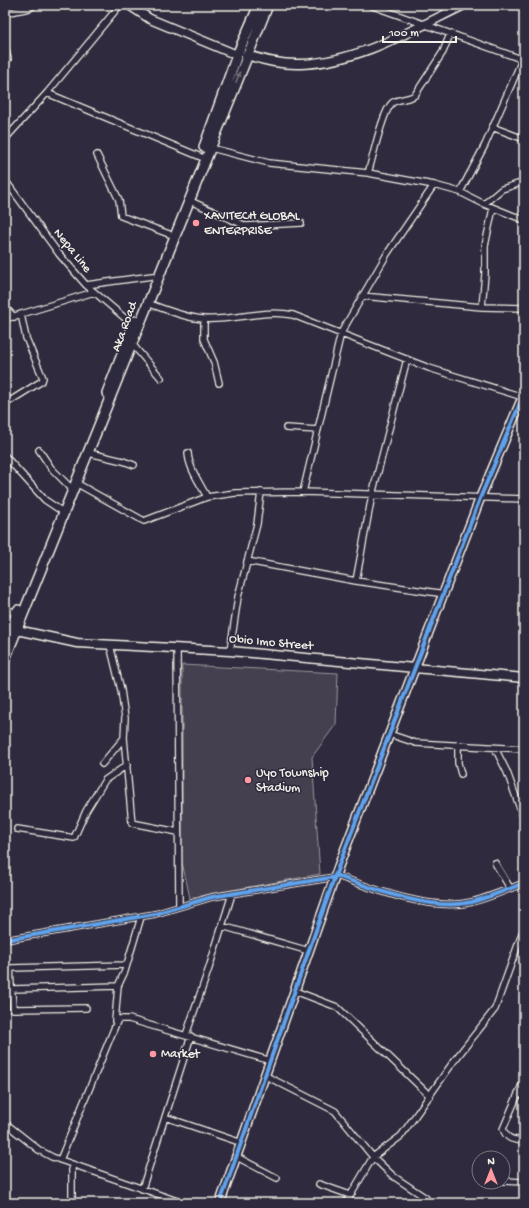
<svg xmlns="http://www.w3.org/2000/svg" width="529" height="1208" viewBox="0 0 529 1208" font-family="'Gochi Hand',sans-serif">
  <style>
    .green { fill: #454050; stroke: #9c989c }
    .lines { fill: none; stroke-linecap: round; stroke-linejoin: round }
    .street-casing { stroke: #f4f1e8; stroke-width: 8 }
    .secondary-casing { stroke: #f4f1e8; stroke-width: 11 }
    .primary-casing { stroke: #f4f1e8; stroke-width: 12 }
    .street { stroke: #2f2a3d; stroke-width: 5.5 }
    .secondary { stroke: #2f2a3d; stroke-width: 8 }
    .primary { stroke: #2f2a3d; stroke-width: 9 }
    .cycleway-casing { stroke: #2f2a3d; stroke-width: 6 }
    .cycleway { stroke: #60a3ed; stroke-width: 4 }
    .oneway { fill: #747079 }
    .poi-dot { fill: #ff9aa2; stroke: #2f2a3d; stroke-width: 1.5 }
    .labels { text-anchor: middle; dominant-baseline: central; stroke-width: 3; stroke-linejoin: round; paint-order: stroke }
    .poi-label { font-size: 13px; fill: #f4f1e8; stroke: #2f2a3d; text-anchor: start }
    .street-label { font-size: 13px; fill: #f4f1e8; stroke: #2f2a3d }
  </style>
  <rect width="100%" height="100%" fill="#2f2a3d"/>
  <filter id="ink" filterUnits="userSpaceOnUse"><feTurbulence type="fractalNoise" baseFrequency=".025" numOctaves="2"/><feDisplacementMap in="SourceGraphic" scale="8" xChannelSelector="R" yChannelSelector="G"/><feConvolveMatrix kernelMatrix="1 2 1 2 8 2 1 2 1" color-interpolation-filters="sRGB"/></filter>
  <g filter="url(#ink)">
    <path class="green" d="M182,665L338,673L336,724L312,757L320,874L190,898L182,862Z"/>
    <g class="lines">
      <g class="street-casing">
        <path id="street" d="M370,5L524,60
          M5,13L30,8L34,5
          M5,47L8,59
          M47,93L201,157
          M492,127L524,139
          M5,139L47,93L120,5
          M211,148L269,163L368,173L434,185L460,192L484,204L524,220
          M97,155L119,200L121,216L169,234
          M368,173C373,158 382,112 392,103C399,98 408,100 415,95L443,52L450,34
          M5,180L59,254L86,285L133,325
          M460,192L485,145L522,60
          M188,200L246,226L301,223
          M484,204L502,189L524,182
          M86,285L152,276
          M362,296L482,307L524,308
          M147,303C165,309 185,318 204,319C234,321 263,309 293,315L429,368L523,397
          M5,307L14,317
          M482,307L485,274V246L493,208
          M5,319L94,292
          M204,319V339L214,362L219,383
          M133,345L161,378
          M5,404L42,381L43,378L26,338L21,314
          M286,428L318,430
          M39,450L51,468L70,487
          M89,453L123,461L134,465
          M188,453C189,469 200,483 207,497
          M5,456L45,500L60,510
          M76,483L144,521L207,497L235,493L303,492L524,499
          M303,492L341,333L387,254L434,185
          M247,561L356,581L445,594
          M356,581L372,495L407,359
          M5,608L16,614
          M110,645L121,690L125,718L124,738L132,823L178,832
          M177,649L179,906
          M230,651L238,597L257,524L261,492
          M389,734L416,743L524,749
          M458,745V763L461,774
          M495,748L507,772L523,817
          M102,764L124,738
          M17,829L74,838L86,811L105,780L127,765
          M495,863L510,888
          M222,926L309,951
          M5,940L155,914L212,897L335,877V875C373,889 432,912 472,902C490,897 507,890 524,883
          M12,989L118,986
          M295,991L337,1007L430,1096
          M86,1008L13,1009C13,995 9,981 11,968L126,965
          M115,1021L118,986L125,971L141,917
          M186,1035L209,968L232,894
          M266,1076L335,1111L373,1157L393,1176L426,1198L425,1203
          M524,1080L503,1129C507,1140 514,1140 524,1141
          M518,1093L524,1096
          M165,1117L242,1143
          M5,1123L39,1150L52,1157L183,1203
          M237,1157L277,1178
          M60,1160L118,1019H129L271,1061
          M72,1165V1203
          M503,1181L524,1182
          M319,1184L350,1195
          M142,1189L191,1036
          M346,1203L373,1157L401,1136L454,1061L495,1009L524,928"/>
      </g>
      <g class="secondary-casing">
        <path id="secondary" d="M129,5L150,19L237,55
          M246,55C264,60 282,65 301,64C359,62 412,30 464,5
          M17,630L77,643L230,651L524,678
          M220,1203L339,865L481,496L524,394"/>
      </g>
      <g class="primary-casing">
        <path id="primary" d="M204,147L237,55L259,5
          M107,393L135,321
          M5,642L18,610
          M5,659L268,5"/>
      </g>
      <use href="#street" class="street"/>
      <use href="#secondary" class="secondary"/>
      <use href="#primary" class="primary"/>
      <g class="cycleway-casing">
        <path id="cycleway" d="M5,940L155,914L212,897L335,877V875C373,889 432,912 472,902C490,897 507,890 524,883
          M220,1203L339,865L481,496L524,394"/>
      </g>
      <use href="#cycleway" class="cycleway"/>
    </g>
    <defs><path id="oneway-solid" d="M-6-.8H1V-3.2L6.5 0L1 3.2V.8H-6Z"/></defs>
    <use class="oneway" href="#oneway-solid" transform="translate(238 77) rotate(-69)"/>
  </g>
  <g class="poi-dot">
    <circle cx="196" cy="223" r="4"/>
    <circle cx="248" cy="780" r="4"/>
    <circle cx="153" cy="1054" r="4"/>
  </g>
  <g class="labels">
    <g class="poi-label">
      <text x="204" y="216">XAVITECH GLOBAL<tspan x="204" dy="15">ENTERPRISE</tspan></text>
      <text x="256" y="773">Uyo Township<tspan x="256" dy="15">Stadium</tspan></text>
      <text x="161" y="1054">Market</text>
    </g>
    <g class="street-label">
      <text transform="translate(72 251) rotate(51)">Nepa Line</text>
      <text transform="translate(125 327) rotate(-70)">Aka Road</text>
      <text transform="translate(271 643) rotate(5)">Obio Imo Street</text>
    </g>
  </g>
  <rect width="529" height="1208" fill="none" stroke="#2f2a3d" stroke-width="20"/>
  <rect x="10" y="10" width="509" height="1188" fill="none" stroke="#f4f1e8" stroke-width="1.5" filter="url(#ink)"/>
  <g transform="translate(491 1170)"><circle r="19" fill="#2f2a3d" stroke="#7e7a81"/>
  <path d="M0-3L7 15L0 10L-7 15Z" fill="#ff9aa2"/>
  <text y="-6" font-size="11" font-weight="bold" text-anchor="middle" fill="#f4f1e8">N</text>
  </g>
  <path d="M383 36v6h73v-6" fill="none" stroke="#f4f1e8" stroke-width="2"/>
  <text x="389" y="36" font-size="12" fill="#f4f1e8" stroke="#2f2a3d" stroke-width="3" paint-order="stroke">100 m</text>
</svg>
